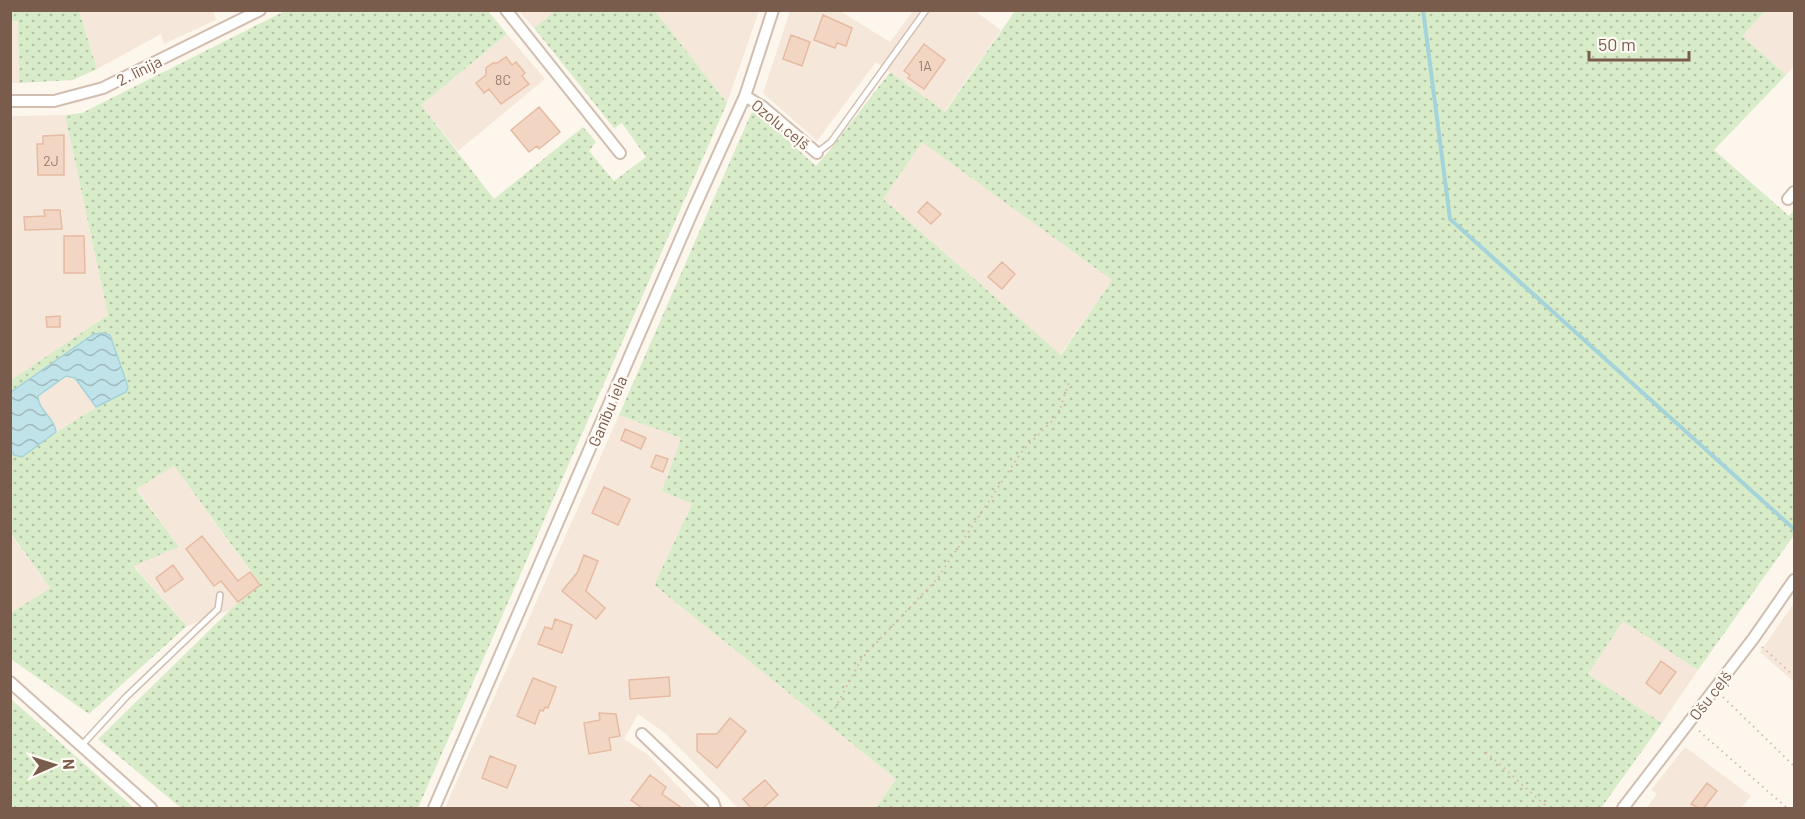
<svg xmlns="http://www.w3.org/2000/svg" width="1805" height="819" viewBox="0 0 1805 819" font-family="Barlow,sans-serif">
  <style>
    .residential { fill: #f5e8da }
    .grass { fill: url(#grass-dots); fill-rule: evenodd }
    .water { fill: url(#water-waves); stroke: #a5d3da; stroke-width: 1.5 }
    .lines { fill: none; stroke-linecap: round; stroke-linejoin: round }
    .stream { stroke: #a5d3da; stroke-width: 4 }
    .building { fill: #f3d5c3; stroke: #e6bba3; stroke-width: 1.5 }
    .service-casing { stroke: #d1beb0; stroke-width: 8 }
    .minor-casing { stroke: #d1beb0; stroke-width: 14 }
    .path { stroke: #d9b8a5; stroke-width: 2; stroke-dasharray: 1.5 4.5; stroke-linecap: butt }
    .service { stroke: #fff; stroke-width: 5 }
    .minor { stroke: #fff; stroke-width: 10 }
    .labels { text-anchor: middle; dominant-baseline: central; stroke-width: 4.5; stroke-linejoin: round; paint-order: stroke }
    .number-label { font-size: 14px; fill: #987a6a }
    .street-label { font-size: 16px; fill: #7a5c4d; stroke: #fffaf3 }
  </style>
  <defs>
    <pattern id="grass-dots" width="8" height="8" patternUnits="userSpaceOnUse" patternTransform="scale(1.5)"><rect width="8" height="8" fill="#d8ecc9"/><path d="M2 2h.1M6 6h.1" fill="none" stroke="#b4c2a5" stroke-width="1.8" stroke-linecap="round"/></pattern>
    <pattern id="water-waves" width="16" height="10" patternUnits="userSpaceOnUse" patternTransform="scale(1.5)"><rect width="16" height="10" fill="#bfe3e8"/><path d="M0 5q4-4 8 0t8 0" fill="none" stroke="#a0bbbe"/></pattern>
  </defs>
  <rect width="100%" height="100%" fill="#fdf6ec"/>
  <path class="residential" d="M79,11H213L216,20L164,44L161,34L97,69Z
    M519,11H555L534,28Z
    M655,11H759L727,103Z
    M790,11H840L890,42L913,11H975L1001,30L944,112L876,62L817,141L763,93Z
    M1765,11H1794V66L1786,75L1741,36Z
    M10,21H18L19,83H11Z
    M507,34L545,79L458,151L421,105Z
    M65,115L108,315L11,380V116Z
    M922,141L1112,280L1060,355L882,199Z
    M66,376L75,378L96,407L56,432L55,426L38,401V396Z
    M619,415L681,438L663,490L692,504L654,585L896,779L876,808H738L665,733L638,714L624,739L647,754L699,808H445Z
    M174,466L260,585L230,610L187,626L133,565L179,547L136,488Z
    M10,534L50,588L11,613H10Z
    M1794,603V682L1760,652Z
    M1623,620L1698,670L1662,723L1588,674Z
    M1685,747L1751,796L1741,808H1646L1657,794L1651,790Z"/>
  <path class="grass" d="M11,10L79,11L97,69L73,80L19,83L18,21H11Z
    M287,10L488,11L507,34L421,105L494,199L583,127L596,142L589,151L614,181L646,157L622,123L614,128L534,28L555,11H655L727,103L418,808H181L98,739L230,610L260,584L174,466L136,489L179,547L133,566L187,626L89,714L11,659V613L50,588L11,534L10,450L14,455L22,457C55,432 88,410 126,392L103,333L94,334L11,392V380L108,315L65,115L82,113Z
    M1015,11H1765L1742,36L1786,75L1714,150L1789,216L1794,210V535L1698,670L1623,621L1588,674L1662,723L1601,808H876L896,779L654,585L692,504L662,491L681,438L619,415L753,109L816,166L830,150L890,72L945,112ZM922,142L1112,280L1061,355L883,199Z
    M11,699L134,808H11Z"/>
  <path class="water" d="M103,333L110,335L128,387L126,392L96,407L75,378L66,376L38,396C38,410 55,418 56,432L22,457L14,455L11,450V392L94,334Z"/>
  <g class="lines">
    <path class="stream" d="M1423,10L1450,219L1794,529"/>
  </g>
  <path class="building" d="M823,15L852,28L846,46L837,43L835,48L814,40Z
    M791,35L810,42L802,66L783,59Z
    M924,44L945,60L924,89L908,78L910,75L904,71Z
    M506,57L512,65L516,62L525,73L522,76L529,84L501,104L489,89L484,93L476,83L486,75V68L493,63H497Z
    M539,107L560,132L539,149L537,146L529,152L511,130Z
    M64,135V175H38L37,144H43V136Z
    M927,202L941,214L931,224L918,212Z
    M44,210H60L62,229L25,230L24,217L45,216Z
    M64,236H84L85,273H64Z
    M1002,262L1015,274L1002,289L988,277Z
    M60,316V327H47L46,317Z
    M625,429L646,438L641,449L621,440Z
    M656,455L668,459L663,472L651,467Z
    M604,487L630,499L618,525L592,513Z
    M202,536L238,581L250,572L260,585L238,602L221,581L214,586L186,549Z
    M584,555L598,561L586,591L605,608L596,619L562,591L577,573Z
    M173,565L183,579L165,592L156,578Z
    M555,619L572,625L562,653L538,644L545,627L552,629Z
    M1661,661L1676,672L1660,694L1646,683Z
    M669,677L670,696L630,699L629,680Z
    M533,678L556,687L548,708L545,707L543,711L540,710L535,724L517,716Z
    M599,713L616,714L620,736L609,738L611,750L589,754L584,723L600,720Z
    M730,718L746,731L717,768L697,751V734H717Z
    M490,756L516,766L507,788L482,778Z
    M650,775L666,787L662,794L682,808H642L631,800Z
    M765,780L778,795L763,808H751L743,799Z
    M1707,783L1717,791L1704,808H1698L1691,804Z"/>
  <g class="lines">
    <g class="service-casing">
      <path id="service" d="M817,153L831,142L926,10
        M82,745L126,697L218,609L220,595"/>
    </g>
    <g class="minor-casing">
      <path id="minor" d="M506,10L620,153
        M745,96L763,107L817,153
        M10,101H54L103,88L260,10
        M1788,199L1794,192
        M10,682L151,808
        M642,734L713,802L715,808
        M434,808L691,215L745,96L773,10
        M1623,808L1753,639L1794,580"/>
    </g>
    <path class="path" d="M1762,647L1794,676
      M1723,697L1794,766
      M835,708L862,658L937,579L1023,450L1058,415L1069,382
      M1699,731L1787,808
      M1486,752L1548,808"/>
    <use href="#service" class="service"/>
    <use href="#minor" class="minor"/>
  </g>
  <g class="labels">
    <g class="number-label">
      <text x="925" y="65">1A</text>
      <text x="503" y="79">8C</text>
      <text x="51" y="160">2J</text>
    </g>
    <g class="street-label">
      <text transform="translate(139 70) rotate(-26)">2. līnija</text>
      <text transform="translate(781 124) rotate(39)">Ozolu ceļš</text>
      <text transform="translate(607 411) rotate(-67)">Ganību iela</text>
      <text transform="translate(1710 695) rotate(-52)">Ošu ceļš</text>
    </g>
  </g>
  <rect width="1805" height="819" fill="none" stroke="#7a5c4d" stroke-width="24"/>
  <g transform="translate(54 765) rotate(87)" stroke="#fffaf3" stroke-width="4.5" paint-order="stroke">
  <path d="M0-4.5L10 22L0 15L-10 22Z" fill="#7a5c4d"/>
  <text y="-9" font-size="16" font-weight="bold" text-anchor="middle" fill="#7a5c4d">N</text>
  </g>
  <path d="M1589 51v9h100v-9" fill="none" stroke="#7a5c4d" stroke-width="3"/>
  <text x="1598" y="51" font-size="18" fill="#7a5c4d" stroke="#fffaf3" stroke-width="4.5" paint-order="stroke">50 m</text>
</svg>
